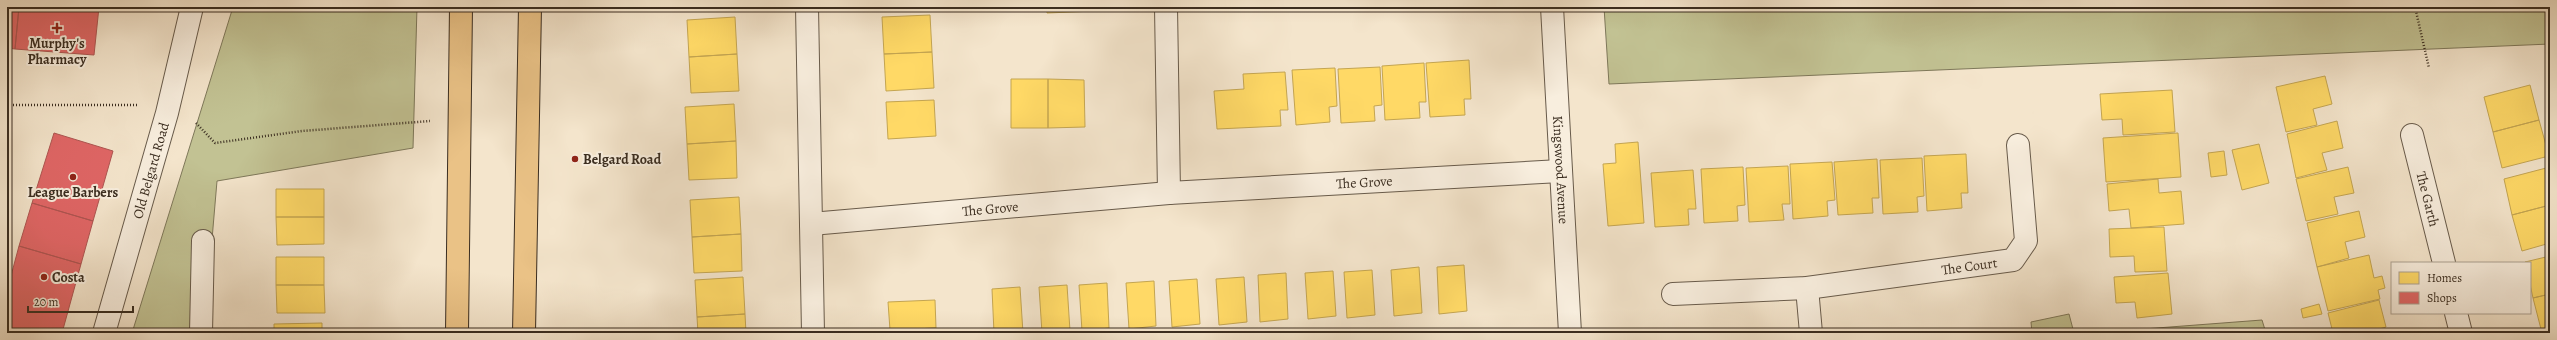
<svg xmlns="http://www.w3.org/2000/svg" width="2557" height="340" viewBox="0 0 2557 340" font-family="Alegreya,serif">
  <style>
    .green { fill: #c2c293; stroke: #7e785a }
    .homes { fill: #ffd966; stroke: #c4a551 }
    .shops { fill: #e06666; stroke: #ae5551 }
    .lines { fill: none; stroke-linecap: round; stroke-linejoin: round }
    .minor-casing { stroke: #685b4b; stroke-width: 24 }
    .major-casing { stroke: #3a2d20; stroke-width: 24 }
    .path { stroke: #3a2d20; stroke-width: 2.5; stroke-dasharray: 1 2; stroke-linecap: butt }
    .minor { stroke: #f8eede; stroke-width: 22 }
    .major { stroke: #eac286; stroke-width: 22 }
    .poi-dot { fill: #8f2418; stroke: #f8eede; stroke-width: 1.5 }
    .labels { text-anchor: middle; dominant-baseline: central; stroke-width: 4; stroke-linejoin: round; paint-order: stroke }
    .poi-label { font-size: 14px; font-weight: bold; fill: #3a2d20; stroke: #f8eede }
    .street-label { font-size: 14px; fill: #3a2d20; stroke: #f8eede }
  </style>
  <rect width="100%" height="100%" fill="#f4e5cc"/>
  <filter id="stains"><feTurbulence type="fractalNoise" baseFrequency=".005" numOctaves="4"/><feColorMatrix values="0 0 0 0 .2 0 0 0 0 .09 0 0 0 0 .02 0 0 0 .5 -.17"/></filter>
  <radialGradient id="worn" r=".72"><stop offset=".6" stop-color="#630" stop-opacity="0"/><stop offset="1" stop-color="#630" stop-opacity=".3"/></radialGradient>
  <path class="green" d="M233,7H417L413,148L217,181L204,333H132Z
    M1604,7H2550V44L1609,84Z
    M2069,314L2074,333H2032L2031,322Z
    M2262,320L2266,333H2091Z"/>
  <path class="homes" d="M1047,7H1095V11L1047,13Z
    M930,15L932,52L884,54L882,17Z
    M735,17L737,54L689,57L687,20Z
    M932,52L934,88L886,91L884,54Z
    M737,54L739,91L691,93L689,57Z
    M1469,60L1471,99H1464L1465,115L1430,117L1426,63Z
    M1424,63L1426,102H1419L1420,118L1385,120L1382,66Z
    M1380,67L1382,105L1374,106L1375,121L1341,123L1338,69Z
    M1335,68L1337,106L1329,107L1330,122L1296,125L1292,70Z
    M1285,72L1288,110H1280L1281,126L1217,129L1214,91L1244,89L1243,74Z
    M2325,76L2332,104L2313,109L2317,125L2286,132L2276,87Z
    M1011,79H1048V128H1011Z
    M1048,79L1084,80L1085,127L1048,128Z
    M2530,85L2539,120L2493,132L2484,97Z
    M2172,90L2175,132L2123,135L2122,119L2102,120L2100,94Z
    M934,100L936,136L888,139L886,102Z
    M734,104L736,141L687,144L685,107Z
    M2539,120L2549,156L2502,168L2493,132Z
    M2337,121L2343,148L2322,153L2327,170L2296,178L2287,134Z
    M2178,133L2181,177L2106,182L2103,138Z
    M736,141L737,178L689,180L687,144Z
    M1638,142L1644,223L1608,226L1603,164L1616,163L1615,144Z
    M2259,144L2269,183L2242,190L2232,150Z
    M2224,151L2227,175L2211,177L2208,153Z
    M1966,154L1968,193H1961L1962,208L1927,211L1924,156Z
    M1922,158L1924,196L1917,197L1918,212L1883,214L1880,160Z
    M1877,159L1879,198H1872L1873,213L1838,215L1834,162Z
    M1832,162L1835,200L1827,201L1828,216L1793,219L1790,164Z
    M1788,166L1790,204H1782L1784,220L1749,222L1746,168Z
    M1743,167L1745,205L1737,206L1738,221L1704,223L1701,169Z
    M2348,167L2354,193L2334,197L2338,214L2306,221L2296,179Z
    M2550,167V205L2512,215L2504,179Z
    M1693,170L1696,209H1688L1689,225L1655,227L1651,173Z
    M2158,179L2159,193L2181,191L2184,224L2131,228L2129,209L2109,211L2107,184Z
    M276,189H324V217H276Z
    M739,197L741,234L692,237L690,200Z
    M2550,205V243L2522,251L2512,215Z
    M2359,211L2365,237L2345,242L2349,258L2317,267L2307,223Z
    M276,217H324V244L277,245Z
    M2164,227L2167,271L2135,272L2134,256L2110,257L2109,229Z
    M741,234L742,271L694,273L692,237Z
    M2369,255L2374,278L2382,276L2385,288L2378,290L2380,299L2328,311L2317,267Z
    M2550,256V294L2533,298L2530,284V263L2525,262Z
    M276,257H324V285H276Z
    M1464,265L1467,311L1439,314L1437,267Z
    M1419,267L1422,313L1394,316L1391,270Z
    M1372,270L1375,315L1347,318L1344,272Z
    M1333,271L1336,316L1308,319L1305,273Z
    M1286,273L1288,319L1260,322L1258,275Z
    M2168,273L2172,314L2137,318L2135,302L2116,303L2114,277Z
    M743,277L745,314L697,317L695,280Z
    M1244,277L1247,322L1219,325L1216,279Z
    M1197,279L1200,324L1172,327L1169,281Z
    M1154,281L1156,326L1129,329L1126,283Z
    M1107,283L1109,328L1082,331L1079,285Z
    M276,285H324L325,313H277Z
    M1067,285L1070,331L1042,333L1039,287Z
    M1020,287L1023,333H994L992,289Z
    M2550,294V332L2542,333L2533,298Z
    M935,300L936,328L890,330L888,302Z
    M2379,300L2386,327L2366,333H2333L2328,313Z
    M2319,304L2322,314L2303,318L2301,309Z
    M745,314L746,333H698L697,317Z
    M322,323V333H274V324Z
    M936,328V333H890V330Z"/>
  <path class="shops" d="M7,7H19L15,49L7,48Z
    M19,7H99L94,55L15,49Z
    M54,133L113,151L93,221L32,203Z
    M32,203L93,221L81,264L19,246Z
    M19,246L81,264L62,333H7V291Z"/>
  <g class="lines">
    <g class="minor-casing">
      <g id="minor">
        <path d="M807,7L813,333"/>
        <path d="M1166,7L1169,193"/>
        <path id="s1" d="M1552,7L1570,333"/>
        <path id="s2" d="M2412,135L2444,263"/>
        <path id="s3" d="M811,224L1169,193L1560,171"/>
        <path d="M1807,288L1811,333"/>
        <path id="s4" d="M1673,294L1807,288L2013,260L2026,241L2018,145"/>
        <path d="M2456,313L2461,333"/>
        <path id="s5" d="M104,333L167,113L192,7"/>
        <path d="M201,333L203,241"/>
      </g>
    </g>
    <g class="major-casing">
      <path id="major" d="M457,333L461,7
        M524,333L530,7"/>
    </g>
    <path class="path" d="M2415,7L2429,68
      M7,105H138
      M196,123L215,143L302,131L430,121"/>
    <use href="#minor" class="minor"/>
    <use href="#major" class="major"/>
  </g>
  <g class="poi-dot">
    <path d="M55 22h4v4h4v4h-4v4h-4v-4h-4v-4h4z"/>
    <circle cx="575" cy="159" r="4"/>
    <circle cx="73" cy="177" r="4"/>
    <circle cx="44" cy="277" r="4"/>
  </g>
  <g class="labels">
    <g class="poi-label">
      <text x="57" y="43">Murphy's<tspan x="57" dy="16">Pharmacy</tspan></text>
      <text x="583" y="159" text-anchor="start">Belgard Road</text>
      <text x="73" y="192">League Barbers</text>
      <text x="52" y="277" text-anchor="start">Costa</text>
    </g>
    <g class="street-label">
      <text stroke="none"><textPath href="#s1" startOffset="163">Kingswood Avenue</textPath></text>
      <text stroke="none"><textPath href="#s5" startOffset="169">Old Belgard Road</textPath></text>
      <text stroke="none"><textPath href="#s3" startOffset="555">The Grove</textPath></text>
      <text stroke="none"><textPath href="#s2" startOffset="66">The Garth</textPath></text>
      <text stroke="none"><textPath href="#s3" startOffset="180">The Grove</textPath></text>
      <text stroke="none"><textPath href="#s4" startOffset="298">The Court</textPath></text>
    </g>
  </g>
  <rect width="2557" height="340" fill="none" stroke="#f4e5cc" stroke-width="24"/>
  <rect x="8" y="8" width="2541" height="324" fill="none" stroke="#3a2d20" stroke-width="2"/>
  <rect x="12" y="12" width="2533" height="316" fill="none" stroke="#3a2d20"/>
  <rect x="2391" y="262" width="140" height="52" fill="#f8eede" stroke="#aca192"/>
  <rect x="2399" y="272" width="20" height="12" fill="#ffd966" stroke="#aca192"/>
  <text x="2427" y="282" font-size="12" fill="#3a2d20">Homes</text>
  <rect x="2399" y="292" width="20" height="12" fill="#e06666" stroke="#aca192"/>
  <text x="2427" y="302" font-size="12" fill="#3a2d20">Shops</text>
  <path d="M28 306v6h105v-6" fill="none" stroke="#3a2d20" stroke-width="2"/>
  <text x="34" y="306" font-size="12" fill="#3a2d20" stroke="#f8eede" stroke-width="3" paint-order="stroke">20 m</text>
  <rect width="100%" height="100%" filter="url(#stains)"/>
  <rect width="100%" height="100%" fill="url(#worn)"/>
</svg>
